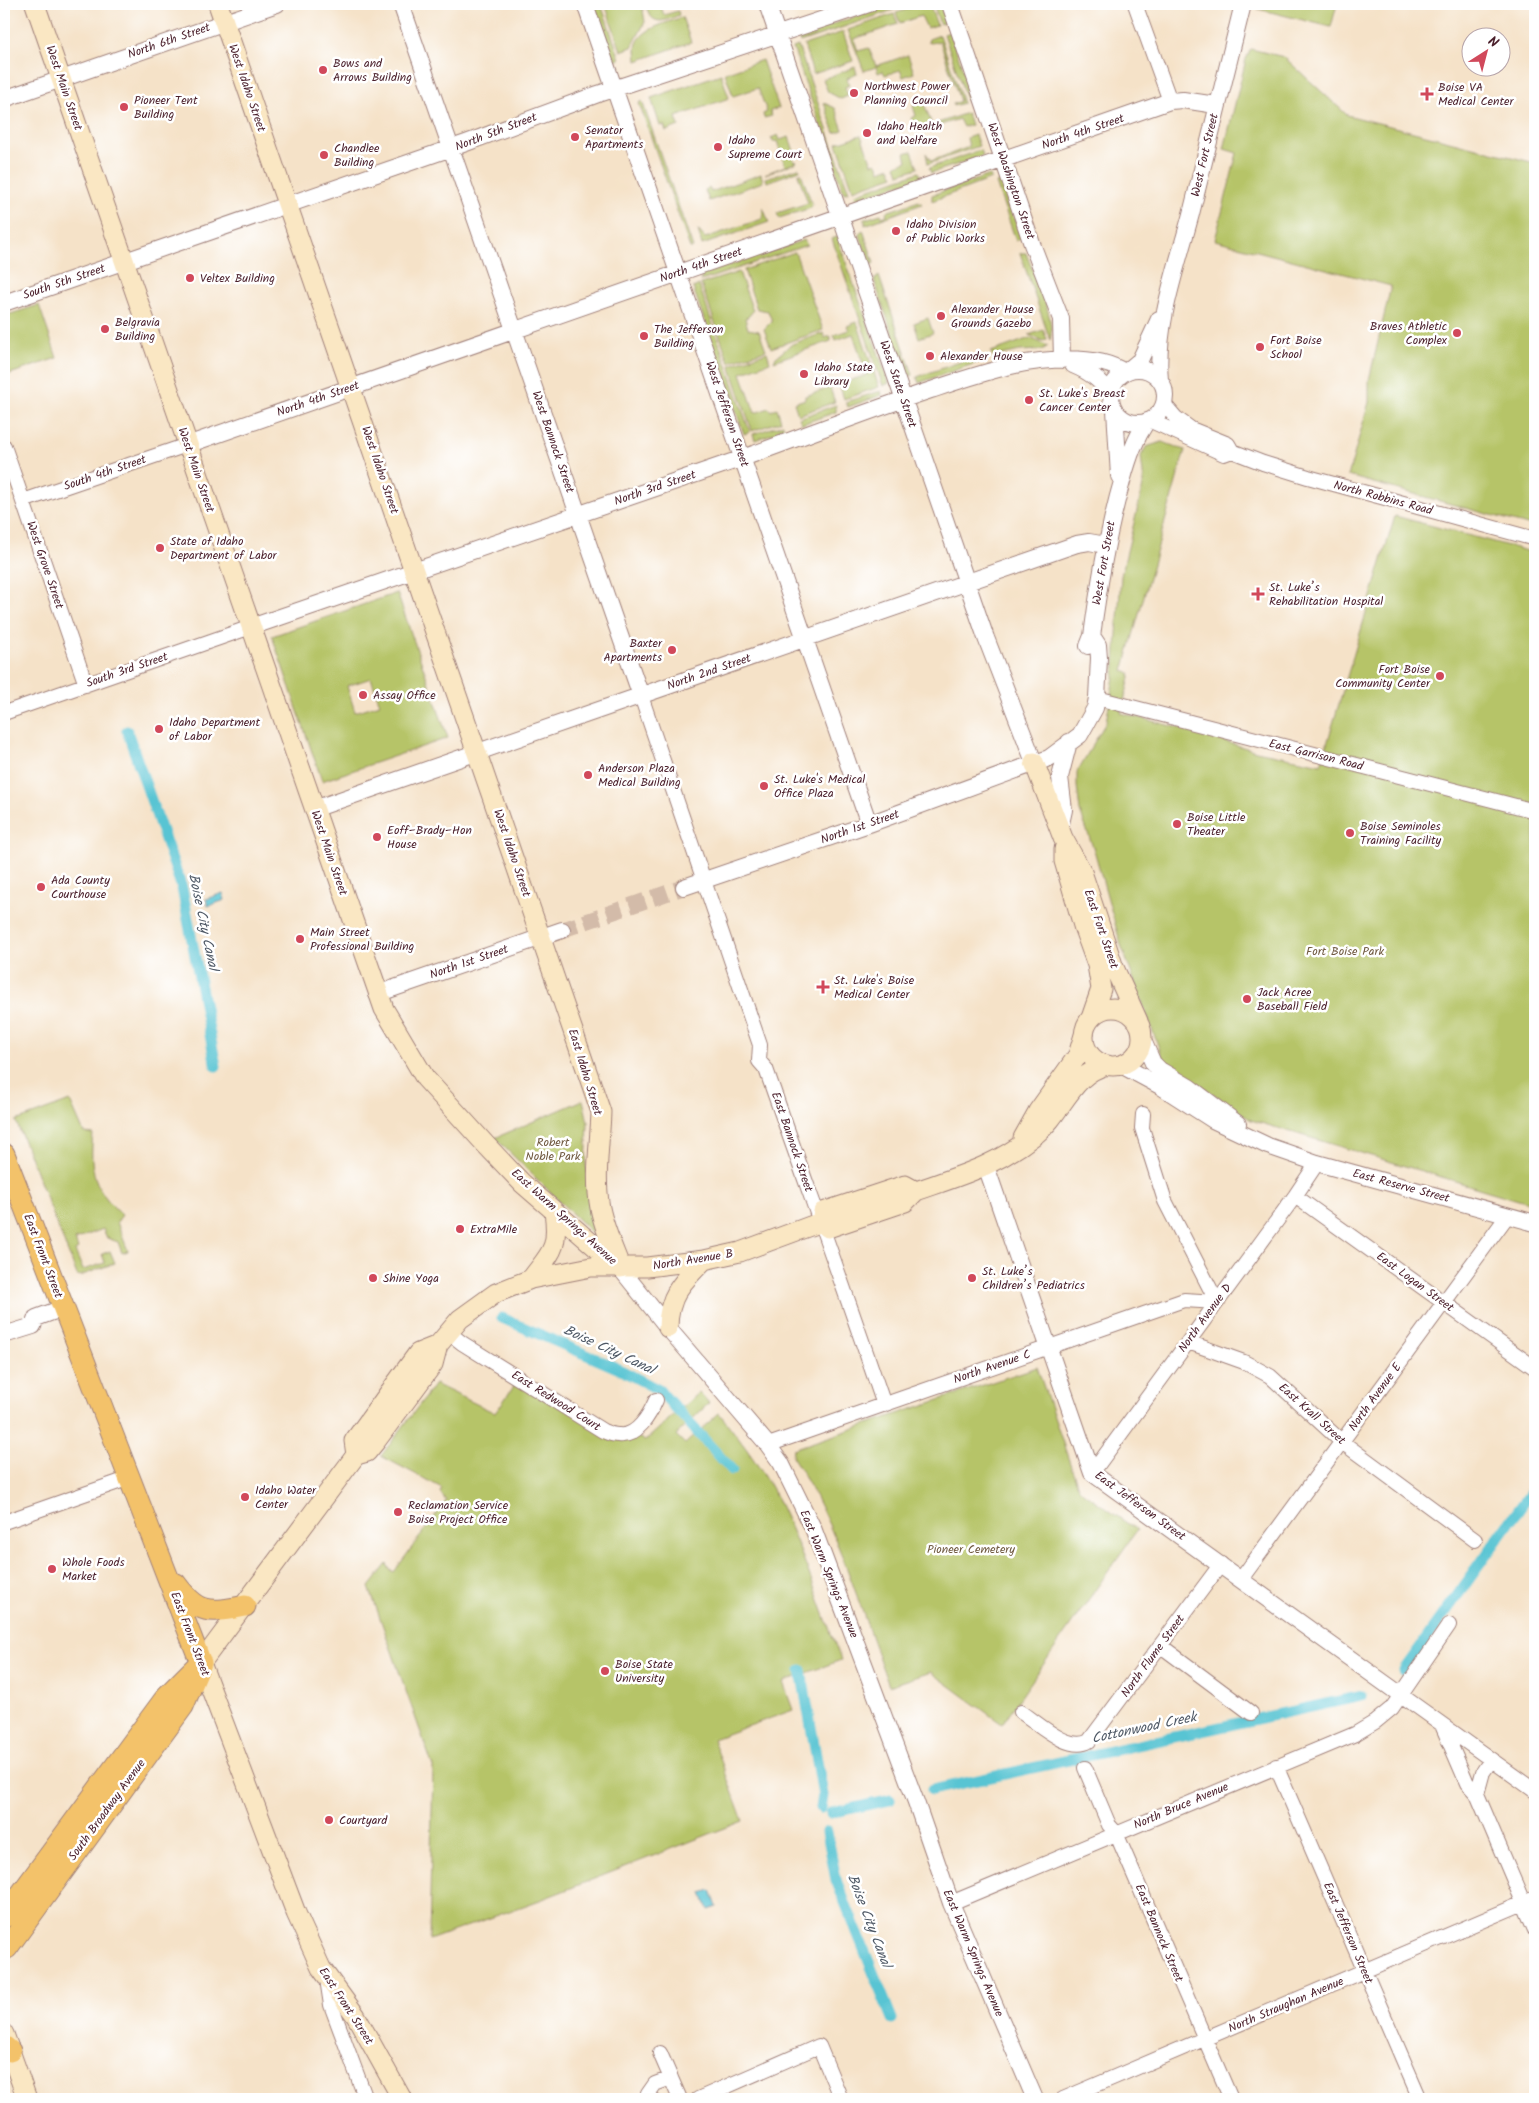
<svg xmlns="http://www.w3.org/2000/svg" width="1539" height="2103" viewBox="0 0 1539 2103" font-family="Kalam,sans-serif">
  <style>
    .green { fill: #b6c467; stroke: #807249; fill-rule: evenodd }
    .water { fill: #59c4d3; stroke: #52727f }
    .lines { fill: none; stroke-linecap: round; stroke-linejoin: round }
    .canal { stroke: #59c4d3; stroke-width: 11 }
    .tertiary-tunnel { stroke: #d3bba9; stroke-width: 16; stroke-dasharray: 16 8; stroke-linecap: butt }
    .minor-casing { stroke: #a0807a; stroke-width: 16 }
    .tertiary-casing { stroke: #a0807a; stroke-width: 18 }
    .secondary-casing { stroke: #a0807a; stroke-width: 21 }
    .primary-casing { stroke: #a0807a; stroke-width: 23 }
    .minor { stroke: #fff; stroke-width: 14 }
    .tertiary { stroke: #fff; stroke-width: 16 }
    .secondary { stroke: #fae7c3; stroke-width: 19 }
    .primary { stroke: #f3c26a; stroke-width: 21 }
    .poi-dot { fill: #d1495b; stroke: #fff; stroke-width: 2 }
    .labels { text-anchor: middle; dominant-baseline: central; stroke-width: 5; stroke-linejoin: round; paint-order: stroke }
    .street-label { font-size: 12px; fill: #4a1f2b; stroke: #fff }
    .poi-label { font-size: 12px; fill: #4a1f2b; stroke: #fff; text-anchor: start }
    .park-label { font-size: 12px; fill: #705940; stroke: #fff }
    .water-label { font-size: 14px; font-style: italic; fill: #4f5966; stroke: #fff }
  </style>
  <rect width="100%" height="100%" fill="#fff"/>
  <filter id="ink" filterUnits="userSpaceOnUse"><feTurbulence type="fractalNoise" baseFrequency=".02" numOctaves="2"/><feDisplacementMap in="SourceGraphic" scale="10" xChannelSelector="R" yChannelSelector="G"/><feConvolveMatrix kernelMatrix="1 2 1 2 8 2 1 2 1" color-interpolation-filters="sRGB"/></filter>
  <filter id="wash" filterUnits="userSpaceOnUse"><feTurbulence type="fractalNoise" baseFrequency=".0096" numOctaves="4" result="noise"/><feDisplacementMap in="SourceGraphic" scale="20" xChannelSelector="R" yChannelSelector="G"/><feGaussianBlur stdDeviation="1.12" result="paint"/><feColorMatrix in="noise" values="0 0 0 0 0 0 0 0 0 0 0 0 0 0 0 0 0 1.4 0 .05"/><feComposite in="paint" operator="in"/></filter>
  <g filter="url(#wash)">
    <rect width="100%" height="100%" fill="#f5e2c8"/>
    <path class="green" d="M594,4H601L620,59L614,61Z
      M605,4H642L645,22L632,47L621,51Z
      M645,4H660L664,15L678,11L679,15C661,23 652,26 645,4Z
      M893,4H911L800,42L798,36Z
      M924,4H929L937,25L927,28L921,16L900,23L896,13Z
      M933,4H940L946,22L940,24Z
      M1259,4H1337L1331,27L1258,9Z
      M894,14L898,24L854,39L858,51L869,48L876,66L908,55L914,73L903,77L900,70L885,75L883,71L878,73L876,67L864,71L848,30Z
      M682,17L691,42L637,61C637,57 636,53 636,49C636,29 668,23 682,17Z
      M843,32L853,61L813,74L804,45Z
      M950,32L973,99L967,101L944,34Z
      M940,35L963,103L953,106V104L960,101L940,41L931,43L928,42L929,39Z
      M798,46L849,192L844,193L793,48Z
      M1251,49L1284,57L1347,115L1535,163V527L1348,476L1369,402V380L1391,286L1215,240L1237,153L1224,149L1246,59Z
      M762,60L779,108L770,111L772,116L764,118L763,114L767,112L758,88L733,96L725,73Z
      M855,67L857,74L847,78L849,85L845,87L848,96L841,99L828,92L823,79Z
      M721,74L729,98L676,117L679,126L666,131L664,125L660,126L651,98Z
      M922,98L932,125L916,131L911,118L916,116L913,106L915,105L913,102Z
      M642,101L693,248H690L639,103Z
      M824,103L835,108L843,130L835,133Z
      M967,113L971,125L963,127L959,119L935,127V124Z
      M778,135L780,140L789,137L795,154L792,155L794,161L797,162L765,174L785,166L777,141L773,142L771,138Z
      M861,135L872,164L877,163L880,171L890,167L894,176L853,190L837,143Z
      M975,135L979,146L928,164L926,153L931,161L969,147L967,138Z
      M981,150L983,156L931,173L929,168Z
      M912,151L918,168L899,174L896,165L907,161L905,153Z
      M799,168L800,170L767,182L766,178Z
      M919,172L921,177L856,199L855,194Z
      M801,173L812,204L811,208L779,218L777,213L808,203L798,174Z
      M761,174L763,182L709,201L705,190L709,188L711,192Z
      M990,175L991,179L932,201V195Z
      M1001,181L1021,238L1016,241L996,183Z
      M919,201L922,204L865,225V219L881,214L882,217L887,215L886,212Z
      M763,208L769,222L702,245L698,230L705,238L762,219Z
      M863,230L874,263L870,265L859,233Z
      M839,236V243L889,383L883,386L832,239Z
      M804,240L807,245L701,281V275Z
      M795,252L823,330L771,348L764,329L772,321L768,311L757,309L744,270Z
      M1020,253H1026C1033,273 1057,320 1050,340Z
      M739,272L753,311L748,317L745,318L748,329L759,331L766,350L729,362L701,284Z
      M879,276L913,375L907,377L874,280Z
      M699,285L750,432L744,434L693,288Z
      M39,305L57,358L4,376V316Z
      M928,318L933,333L919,338L914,323Z
      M857,322L879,387L844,399L839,384L867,375L853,334L836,340L834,335L849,330L847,326Z
      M1043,330L1047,339L1043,341L1029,335Z
      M823,333L825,338L830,336L831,341L774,361L775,358L792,344Z
      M1030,338L1048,346L1042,350L1020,351L993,357L991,352Z
      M767,352L770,362L741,373L755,413L769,408L771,411L777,408L781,421L752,431L730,365Z
      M977,356L979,362L919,383L917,377Z
      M830,388L835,402L798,415L794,403L805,399V396Z
      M881,391L882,395L848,407L845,402Z
      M836,405V412L802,424L799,418Z
      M783,424V430L755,440L753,434Z
      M1162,442L1185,450L1123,671L1131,674L1121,713L1187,730L1256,751L1321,764L1395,516L1535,553V1205L1251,1120L1163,1059L1121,945L1095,853L1080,811L1077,786V772L1106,722L1114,677L1121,576L1144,482L1141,456L1146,447Z
      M397,593L448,738L322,781L272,636ZM371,678L380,704L355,712L347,686Z
      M583,1100L588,1122L586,1165L598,1230L592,1233L495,1138Z
      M70,1101L84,1133L93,1134C89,1171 94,1189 122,1215L117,1222L128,1251L122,1253L118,1242L107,1238L103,1229L75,1240L78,1249L75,1251L83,1270L105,1263L102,1254L110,1251L115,1263L80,1276L77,1275L16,1121Z
      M1037,1367L1078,1487L1084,1493L1137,1530L1002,1724L931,1672L889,1686C860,1609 838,1526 792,1456L793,1449Z
      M517,1382L622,1437L627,1431L645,1441L699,1392L709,1403L676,1435L685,1444L719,1413C743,1443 766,1474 782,1509C805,1558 822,1610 841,1660L783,1682L793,1710L713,1739L743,1821L540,1900L429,1940L433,1767L369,1587L387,1564L390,1570L394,1572L446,1501L440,1492L442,1488L381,1456L435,1384L495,1413Z"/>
    <path class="water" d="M223,893L225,900L208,906L206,899Z
      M711,1890L717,1907L708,1910L702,1893Z"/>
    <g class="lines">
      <path class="canal" d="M127,731L182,888L216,1066
        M502,1318L617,1368L659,1390L732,1470
        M801,1670L823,1795L821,1808
        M1404,1670L1535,1487
        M932,1790L1362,1696
        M831,1813L890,1800
        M827,1832L836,1880L892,2019"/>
    </g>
  </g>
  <g filter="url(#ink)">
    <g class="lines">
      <path class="tertiary-tunnel" d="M562,930L684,887"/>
      <g class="minor-casing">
        <path id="minor" d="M1135,4L1170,101
          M1164,404L1176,418L1191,429L1228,444L1232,451L1263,463L1308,477L1535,539
          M1149,420L1224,454L1232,451
          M4,446L86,685
          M23,501L187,445
          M641,696L760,1045L759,1061L766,1069C805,1181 846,1292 884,1405
          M1097,698L1535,811
          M4,713L251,627
          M1143,1114L1142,1128L1165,1201L1217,1302
          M1295,1196L1535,1368
          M448,1332L462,1343L603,1431C608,1433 613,1435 618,1435C637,1438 650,1414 656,1400
          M1188,1342L1244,1362L1270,1376L1342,1442L1475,1540
          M768,1445L1184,1300L1217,1302
          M1092,1473L1295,1196L1317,1163
          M4,1522L130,1478
          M1241,1579L1508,1215
          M1161,1646L1251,1713
          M1401,1695L1535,1791
          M1021,1712C1038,1723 1069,1753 1089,1741L1221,1564
          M1442,1725L1467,1783L1477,1794L1483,1772L1491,1760
          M1276,1766L1420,2099
          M1085,1768L1109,1825L1116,1833L1231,2099
          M1477,1794L1535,1930
          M951,1903L1355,1734L1375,1722L1392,1708L1449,1625
          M327,1979L331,2005L366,2099
          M660,2053L680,2099
          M653,2099L648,2094L655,2084L671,2078
          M698,2099L819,2046L841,2099
          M1063,2099L1535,1898"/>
      </g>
      <g class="tertiary-casing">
        <path id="tertiary" d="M401,4L641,696
          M585,4L869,824
          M767,4L986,638L1034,762
          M950,4L1032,244L1061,319L1062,360
          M4,99L277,4
          M4,303L466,143L598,94L869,4
          M1073,365C1090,372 1100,380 1111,394
          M1111 396a27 27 0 1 1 54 0a27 27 0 1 1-54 0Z
          M1127,371L1140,360L1159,319
          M1160,380C1155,325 1177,267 1191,214C1209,144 1225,74 1243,4
          M1115,410L1119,476
          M187,445L1170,101L1183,100L1216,105
          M251,627C414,571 577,515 740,459C804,436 867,411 931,390C958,381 984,372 1011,366C1041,359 1097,353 1124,372
          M1088,646L1092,636C1099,583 1108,529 1123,478C1129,457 1135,439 1147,421
          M314,809L1077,544L1089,542L1106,545
          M1060,828L1064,810L1060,777L1069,742
          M684,887L869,824L1049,758L1080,735L1095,708L1097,698L1099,658L1098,645L1092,636
          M377,994L562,930
          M1142,1038L1153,1063L1160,1070L1189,1087L1238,1124
          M1121,1065L1160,1086L1213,1120L1268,1146L1317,1163L1535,1223
          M986,1166L1092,1473L1401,1695
          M620,1268L668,1328L768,1445L781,1463L813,1528L916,1802L951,1903L1035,2099
          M4,1335L33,1326L36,1318L63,1308"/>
      </g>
      <g class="secondary-casing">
        <path id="secondary" d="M35,4L384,1009L425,1078L486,1145L522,1183L620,1268
          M218,4L601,1112C600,1144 594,1176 600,1208C604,1228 613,1248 620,1266
          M1034,762L1063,838L1082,872L1113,965L1138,1021
          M1064,849V861L1084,929L1097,965L1101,989L1091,1018
          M1084 1037a29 29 0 1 1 58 0a29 29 0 1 1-58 0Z
          M1023,1138L1038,1111L1078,1055L1084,1035
          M905,1185L916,1191L905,1202L828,1228L821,1222L823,1212Z
          M916,1191C962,1175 996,1166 1036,1134C1063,1113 1071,1073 1108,1065
          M531,1279C552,1251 559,1249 554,1211
          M668,1328C668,1296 682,1282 704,1260
          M356,1455L354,1441L418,1353L438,1345
          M4,2034L27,2099
          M402,2099L356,2016L321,1968L296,1913L201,1663L356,1455L367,1452L376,1441L433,1364L438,1345L460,1319L496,1293L531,1279L591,1267H647L704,1260L740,1252L821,1222"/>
      </g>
      <g class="primary-casing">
        <path id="primary" d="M4,1154L201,1663
          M176,1584C199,1615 210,1613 245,1606
          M4,1917L167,1696L195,1668
          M4,1949L7,1948L183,1706L201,1663
          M4,2046L10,2051"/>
      </g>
      <use href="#minor" class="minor"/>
      <use href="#tertiary" class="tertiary"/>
      <use href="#secondary" class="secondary"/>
      <use href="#primary" class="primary"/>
    </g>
  </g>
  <g class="poi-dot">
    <circle cx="323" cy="70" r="5"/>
    <circle cx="854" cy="93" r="5"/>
    <path d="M1424.5 86.5h5v5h5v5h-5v5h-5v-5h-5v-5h5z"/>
    <circle cx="124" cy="107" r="5"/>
    <circle cx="867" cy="133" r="5"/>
    <circle cx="575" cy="137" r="5"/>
    <circle cx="718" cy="147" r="5"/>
    <circle cx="324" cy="155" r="5"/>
    <circle cx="896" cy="231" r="5"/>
    <circle cx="190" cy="278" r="5"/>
    <circle cx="941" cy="316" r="5"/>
    <circle cx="105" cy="329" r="5"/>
    <circle cx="1457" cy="333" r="5"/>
    <circle cx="644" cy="336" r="5"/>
    <circle cx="1260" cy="347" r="5"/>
    <circle cx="930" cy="356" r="5"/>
    <circle cx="804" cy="374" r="5"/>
    <circle cx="1029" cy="400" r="5"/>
    <circle cx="160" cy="548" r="5"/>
    <path d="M1255.5 586.5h5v5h5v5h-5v5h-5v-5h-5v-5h5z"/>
    <circle cx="672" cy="650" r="5"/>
    <circle cx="1440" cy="676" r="5"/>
    <circle cx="363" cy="695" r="5"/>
    <circle cx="159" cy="729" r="5"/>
    <circle cx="588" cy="775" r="5"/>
    <circle cx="764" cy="786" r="5"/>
    <circle cx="1177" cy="824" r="5"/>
    <circle cx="1350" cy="833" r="5"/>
    <circle cx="377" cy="837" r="5"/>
    <circle cx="41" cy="887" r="5"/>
    <circle cx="300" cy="939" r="5"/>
    <path d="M820.5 979.5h5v5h5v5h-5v5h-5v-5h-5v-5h5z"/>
    <circle cx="1247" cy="999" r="5"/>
    <circle cx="460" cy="1229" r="5"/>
    <circle cx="373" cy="1278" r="5"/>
    <circle cx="972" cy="1278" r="5"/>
    <circle cx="245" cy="1497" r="5"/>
    <circle cx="398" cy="1512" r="5"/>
    <circle cx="52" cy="1569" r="5"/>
    <circle cx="605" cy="1671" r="5"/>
    <circle cx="329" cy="1820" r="5"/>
  </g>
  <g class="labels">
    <g class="street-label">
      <text transform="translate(169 41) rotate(-19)">North 6th Street</text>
      <text transform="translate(64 88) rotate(71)">West Main Street</text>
      <text transform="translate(247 88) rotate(71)">West Idaho Street</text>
      <text transform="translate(496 132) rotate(-21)">North 5th Street</text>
      <text transform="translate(1083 132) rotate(-19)">North 4th Street</text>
      <text transform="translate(1205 155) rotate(-77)">West Fort Street</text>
      <text transform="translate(1011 181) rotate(71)">West Washington Street</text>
      <text transform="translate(701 265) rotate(-19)">North 4th Street</text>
      <text transform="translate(64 282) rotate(-19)">South 5th Street</text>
      <text transform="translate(898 384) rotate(71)">West State Street</text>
      <text transform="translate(318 399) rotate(-19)">North 4th Street</text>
      <text transform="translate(727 414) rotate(71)">West Jefferson Street</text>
      <text transform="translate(553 442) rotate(71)">West Bannock Street</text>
      <text transform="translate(196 470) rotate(71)">West Main Street</text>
      <text transform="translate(380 470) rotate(71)">West Idaho Street</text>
      <text transform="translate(105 473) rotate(-19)">South 4th Street</text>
      <text transform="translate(655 488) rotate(-19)">North 3rd Street</text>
      <text transform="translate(1383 498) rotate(15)">North Robbins Road</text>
      <text transform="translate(1104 563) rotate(-80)">West Fort Street</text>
      <text transform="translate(45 565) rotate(71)">West Grove Street</text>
      <text transform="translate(127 670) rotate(-19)">South 3rd Street</text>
      <text transform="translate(709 672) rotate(-19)">North 2nd Street</text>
      <text transform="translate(1316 755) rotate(14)">East Garrison Road</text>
      <text transform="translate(860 827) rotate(-19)">North 1st Street</text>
      <text transform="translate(329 853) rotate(71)">West Main Street</text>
      <text transform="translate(512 853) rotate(71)">West Idaho Street</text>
      <text transform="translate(1101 929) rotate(71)">East Fort Street</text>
      <text transform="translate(469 962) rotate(-19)">North 1st Street</text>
      <text transform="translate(585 1072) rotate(73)">East Idaho Street</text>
      <text transform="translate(792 1142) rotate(71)">East Bannock Street</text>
      <text transform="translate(1401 1186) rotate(15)">East Reserve Street</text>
      <text transform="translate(564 1217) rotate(42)">East Warm Springs Avenue</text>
      <text transform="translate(43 1256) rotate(69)">East Front Street</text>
      <text transform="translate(693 1260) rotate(-9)">North Avenue B</text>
      <text transform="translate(1415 1282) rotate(36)">East Logan Street</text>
      <text transform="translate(1205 1318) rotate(-54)">North Avenue D</text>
      <text transform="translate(992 1367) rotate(-19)">North Avenue C</text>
      <text transform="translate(1375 1397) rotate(-54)">North Avenue E</text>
      <text transform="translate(556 1401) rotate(32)">East Redwood Court</text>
      <text transform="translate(1312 1414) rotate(42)">East Krall Street</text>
      <text transform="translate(1140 1506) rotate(36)">East Jefferson Street</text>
      <text transform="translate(829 1574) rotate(68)">East Warm Springs Avenue</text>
      <text transform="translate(190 1634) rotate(69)">East Front Street</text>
      <text transform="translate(1153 1656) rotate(-54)">North Flume Street</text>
      <text transform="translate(1181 1806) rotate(-23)">North Bruce Avenue</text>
      <text transform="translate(107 1810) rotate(-54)">South Broadway Avenue</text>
      <text transform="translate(1159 1933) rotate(67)">East Bannock Street</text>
      <text transform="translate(1348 1933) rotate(67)">East Jefferson Street</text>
      <text transform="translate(973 1953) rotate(67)">East Warm Springs Avenue</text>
      <text transform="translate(1286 2005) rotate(-23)">North Straughan Avenue</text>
      <text transform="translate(346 2006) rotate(57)">East Front Street</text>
    </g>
    <g class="poi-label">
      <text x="333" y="63">Bows and<tspan x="333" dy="14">Arrows Building</tspan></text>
      <text x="864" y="86">Northwest Power<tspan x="864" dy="14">Planning Council</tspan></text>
      <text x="1438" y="87">Boise VA<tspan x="1438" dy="14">Medical Center</tspan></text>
      <text x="134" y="100">Pioneer Tent<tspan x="134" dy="14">Building</tspan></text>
      <text x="877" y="126">Idaho Health<tspan x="877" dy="14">and Welfare</tspan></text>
      <text x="585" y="130">Senator<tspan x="585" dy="14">Apartments</tspan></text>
      <text x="728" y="140">Idaho<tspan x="728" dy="14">Supreme Court</tspan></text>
      <text x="334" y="148">Chandlee<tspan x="334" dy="14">Building</tspan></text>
      <text x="906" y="224">Idaho Division<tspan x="906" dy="14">of Public Works</tspan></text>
      <text x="200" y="278">Veltex Building</text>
      <text x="951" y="309">Alexander House<tspan x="951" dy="14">Grounds Gazebo</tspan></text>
      <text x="115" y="322">Belgravia<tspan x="115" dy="14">Building</tspan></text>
      <text x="1447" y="326" text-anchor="end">Braves Athletic<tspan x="1447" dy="14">Complex</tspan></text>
      <text x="654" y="329">The Jefferson<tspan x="654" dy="14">Building</tspan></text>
      <text x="1270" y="340">Fort Boise<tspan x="1270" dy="14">School</tspan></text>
      <text x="940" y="356">Alexander House</text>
      <text x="814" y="367">Idaho State<tspan x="814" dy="14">Library</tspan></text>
      <text x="1039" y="393">St. Luke's Breast<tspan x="1039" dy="14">Cancer Center</tspan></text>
      <text x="170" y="541">State of Idaho<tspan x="170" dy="14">Department of Labor</tspan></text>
      <text x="1269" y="587">St. Luke’s<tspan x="1269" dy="14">Rehabilitation Hospital</tspan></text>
      <text x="662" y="643" text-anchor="end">Baxter<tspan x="662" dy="14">Apartments</tspan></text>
      <text x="1430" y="669" text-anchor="end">Fort Boise<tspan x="1430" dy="14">Community Center</tspan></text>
      <text x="373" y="695">Assay Office</text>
      <text x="169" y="722">Idaho Department<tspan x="169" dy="14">of Labor</tspan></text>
      <text x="598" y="768">Anderson Plaza<tspan x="598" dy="14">Medical Building</tspan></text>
      <text x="774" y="779">St. Luke's Medical<tspan x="774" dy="14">Office Plaza</tspan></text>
      <text x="1187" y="817">Boise Little<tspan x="1187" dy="14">Theater</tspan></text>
      <text x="1360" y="826">Boise Seminoles<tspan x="1360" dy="14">Training Facility</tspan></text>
      <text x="387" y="830">Eoff–Brady–Hon<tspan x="387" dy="14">House</tspan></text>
      <text x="51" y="880">Ada County<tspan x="51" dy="14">Courthouse</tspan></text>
      <text x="310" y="932">Main Street<tspan x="310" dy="14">Professional Building</tspan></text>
      <text x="834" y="980">St. Luke's Boise<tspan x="834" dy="14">Medical Center</tspan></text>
      <text x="1257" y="992">Jack Acree<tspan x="1257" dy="14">Baseball Field</tspan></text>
      <text x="470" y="1229">ExtraMile</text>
      <text x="982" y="1271">St. Luke’s<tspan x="982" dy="14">Children’s Pediatrics</tspan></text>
      <text x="383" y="1278">Shine Yoga</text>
      <text x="255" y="1490">Idaho Water<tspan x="255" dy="14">Center</tspan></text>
      <text x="408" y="1505">Reclamation Service<tspan x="408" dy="14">Boise Project Office</tspan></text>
      <text x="62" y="1562">Whole Foods<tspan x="62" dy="14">Market</tspan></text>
      <text x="615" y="1664">Boise State<tspan x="615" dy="14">University</tspan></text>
      <text x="339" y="1820">Courtyard</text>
    </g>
    <g class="park-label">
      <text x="1345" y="951">Fort Boise Park</text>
      <text x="553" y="1142">Robert<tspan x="553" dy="14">Noble Park</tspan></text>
      <text x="971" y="1549">Pioneer Cemetery</text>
    </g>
    <g class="water-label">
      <text transform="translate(203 922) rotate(78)">Boise City Canal</text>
      <text transform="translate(609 1350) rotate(25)">Boise City Canal</text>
      <text transform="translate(1144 1728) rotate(-12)">Cottonwood Creek</text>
      <text transform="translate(869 1921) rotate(69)">Boise City Canal</text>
    </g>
  </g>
  <rect width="1539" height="2103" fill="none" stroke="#fff" stroke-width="20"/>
  <g transform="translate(1486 52) rotate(36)"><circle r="24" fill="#ffffff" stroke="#b7a5aa"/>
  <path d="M0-4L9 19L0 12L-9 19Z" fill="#d1495b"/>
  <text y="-8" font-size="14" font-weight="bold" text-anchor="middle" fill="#4a1f2b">N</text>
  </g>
</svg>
